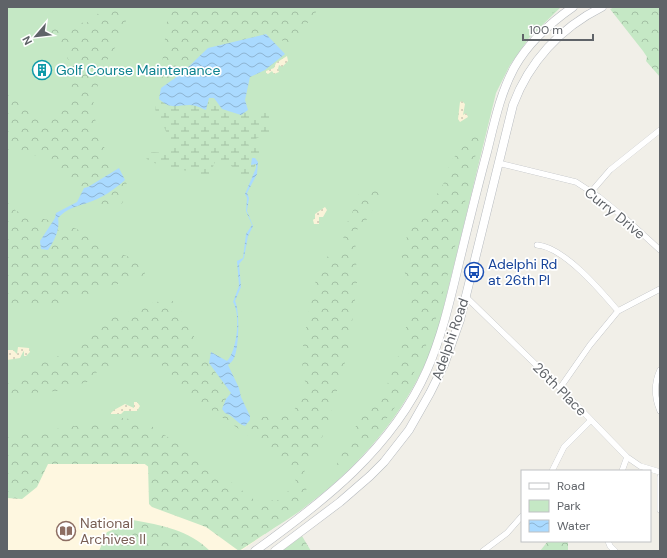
<svg xmlns="http://www.w3.org/2000/svg" width="667" height="558" viewBox="0 0 667 558" font-family="'DM Sans',sans-serif">
  <style>
    .commercial { fill: #fef7e0 }
    .green { fill: #c5e8c5 }
    .forest { fill: url(#forest-crowns) }
    .wetland { fill: url(#wetland-marsh) }
    .sand { fill: url(#sand-dots) }
    .water { fill: url(#water-waves) }
    .lines { fill: none; stroke-linecap: round; stroke-linejoin: round }
    .minor-casing { stroke: #b5b8bc; stroke-width: 6 }
    .secondary-casing { stroke: #b6babf; stroke-width: 9 }
    .minor { stroke: #fff; stroke-width: 5.5 }
    .secondary { stroke: #fff; stroke-width: 8 }
    .labels { text-anchor: middle; dominant-baseline: central; stroke-width: 3.5; stroke-linejoin: round; paint-order: stroke }
    .culture-label { font-size: 14px; fill: #0d838f; stroke: #fff; text-anchor: start }
    .street-label { font-size: 14px; fill: #5f6368; stroke: #fff }
    .transit-label { font-size: 14px; fill: #164399; stroke: #fff; text-anchor: start }
    .education-label { font-size: 14px; fill: #785e54; stroke: #fff; text-anchor: start }
  </style>
  <defs>
    <pattern id="forest-crowns" width="20" height="18" patternUnits="userSpaceOnUse"><rect width="20" height="18" fill="#c5e8c5"/><path d="M2 6a3 3 0 1 1 6 0M12 15a3 3 0 1 1 6 0" fill="none" stroke="#a3c0a4"/></pattern>
    <pattern id="wetland-marsh" width="20" height="14" patternUnits="userSpaceOnUse"><rect width="20" height="14" fill="#c5e8c5"/><path d="M1 5h8M5 5V1M11 12h8M15 12V8" fill="none" stroke="#a3c0a4"/></pattern>
    <pattern id="sand-dots" width="8" height="8" patternUnits="userSpaceOnUse"><rect width="8" height="8" fill="#fbf3d9"/><path d="M2 2h.1M6 6h.1" fill="none" stroke="#cec8b4" stroke-width="1.8" stroke-linecap="round"/></pattern>
    <pattern id="water-waves" width="16" height="10" patternUnits="userSpaceOnUse"><rect width="16" height="10" fill="#aadaff"/><path d="M0 5q4-4 8 0t8 0" fill="none" stroke="#8eb4d2"/></pattern>
  </defs>
  <rect width="100%" height="100%" fill="#f1efe8"/>
  <path class="commercial" d="M133,427L265,534L241,551H7V441Z"/>
  <path class="green" d="M7,7H561L529,38L510,65L496,93L441,318C438,329 435,342 430,353C404,415 359,467 305,507C293,517 278,525 265,534L260,530L217,518L130,453L7,466Z"/>
  <path class="forest" d="M105,7H131L118,43L102,68L92,109L103,145L110,158L126,177L127,192L121,206H104L77,186L62,178L53,159L7,150V85C17,97 33,118 51,114C56,113 61,110 66,108L72,90L69,62L60,40L39,28L89,22Z
    M169,7H320L291,44L266,34L233,43L182,73L161,88L163,54Z
    M546,7H560L543,21L536,23Z
    M615,7H660V77L646,61L647,57L643,51L610,9Z
    M481,131L455,247L433,330L404,395L359,456L326,486L364,410L387,385L402,346L411,304L401,253L413,220L433,201L445,181L450,162L468,141Z
    M378,186L382,193L368,218L355,232L357,285L348,352L328,422L318,448L307,459L303,479L309,498C289,520 263,535 239,551L206,527L152,507L149,504L148,464H48L37,487L22,499L7,498V432L50,430L122,418L144,421L206,463L256,501L281,500L286,497V493L296,483L293,467L203,404L154,358H135L115,364L97,372L87,382L58,391L39,392L22,399L7,401V378L23,376L48,358L65,355L72,343L89,337L98,325L115,317L155,302L175,301L190,327L201,353L209,357V363L231,394L226,399C229,411 232,422 245,426C255,414 276,416 291,415L308,387L302,375L303,346L312,293L319,271L326,257C335,256 344,250 346,240L340,234L351,216L359,194Z
    M7,200L16,211L73,227L84,233L100,245L144,263L145,275L58,304L25,305L7,308Z
    M133,520C161,525 189,530 210,551H99L107,532L126,525Z
    M302,536L311,551H282Z
    M548,541H568V551H540Z"/>
  <path class="wetland" d="M209,98H214L222,109L241,114L248,110L253,114L262,110L271,113V131L248,143L249,146L262,150L257,160L250,179L239,181L241,178C236,167 227,161 215,162L209,176C195,171 153,167 146,158L148,153C155,151 158,152 164,154L170,150L171,145C169,139 167,133 164,127C158,116 151,112 159,99C171,109 175,105 190,105C195,105 201,108 206,109Z"/>
  <path class="sand" d="M287,56L288,61L282,67L279,65L278,69L279,72L274,74L272,71L268,74L266,73V71L274,68L276,63Z
    M462,101L465,104L463,115L466,113L468,117L460,122L458,119L460,102Z
    M325,207L327,210L323,217H319V224H314L313,220L315,218V214Z
    M18,347L29,348L30,352L26,356H24V351L23,352L20,358L7,360V350H13L17,354Z
    M134,402H137L140,406L137,411H124L121,414H110L114,410L125,404L134,408Z"/>
  <path class="water" d="M266,34L285,54L265,70L250,77L245,100L248,110L241,115L222,109L214,98H209L206,110C201,108 195,105 190,105C176,105 171,110 159,99L161,88L182,73L208,48Z
    M252,158H255L258,162L257,174L247,193L249,198L247,211L253,226L248,236L244,258L239,264L241,287L235,301C240,310 239,349 234,358C233,361 230,363 228,365L239,388L241,397L250,416V420L245,426C236,423 233,415 225,413L222,409L226,399L231,393L209,363L211,352L227,361C237,351 241,314 233,302L239,286L237,261L243,258L246,234L252,225L246,211L247,198L245,194L256,168V164L251,165Z
    M119,168L125,180C114,190 102,198 87,203C77,206 66,209 58,218C60,229 55,240 48,250L41,249L40,241L55,218L56,213L77,202L84,188L88,187Z"/>
  <g class="lines">
    <g class="minor-casing">
      <path id="minor" d="M498,163L576,182L599,197L626,219L660,250
        M591,192L610,170L660,130
        M537,245C564,247 601,291 618,311
        M465,296L560,388L627,457L640,466L660,472
        M660,370C654,383 654,397 660,411
        M560,388L590,345L618,311L660,289
        M552,471L564,447L591,420
        M622,471L627,457
        M660,477V510
        M608,541L610,546L615,551
        M483,551L507,533L522,516"/>
    </g>
    <g class="secondary-casing">
      <path id="secondary" d="M255,551C323,502 392,449 427,370C442,336 450,300 459,263C468,226 477,189 487,152C494,124 500,94 514,68C528,43 550,23 573,7
        M275,551L340,502L370,476L384,462L409,430L430,393L444,365L460,320L513,105C529,62 560,28 602,7"/>
    </g>
    <use href="#minor" class="minor"/>
    <use href="#secondary" class="secondary"/>
  </g>
  <defs>
    <g id="building-ring" transform="scale(1)"><circle r="9.5" fill="#fff" stroke="#0f9aa8" stroke-width="1.5"/><path d="M-4-6H4V6H1V3H-1V6H-4ZM-2.5-4.3h1.7v1.8h-1.7ZM.8-4.3h1.7v1.8H.8ZM-2.5-1h1.7V.8h-1.7ZM.8-1h1.7V.8H.8Z" fill="#0f9aa8"/></g>
    <g id="bus-ring" transform="scale(1)"><circle r="9.5" fill="#fff" stroke="#1a4fb4" stroke-width="1.5"/><path d="M-5-6H5V4H4V6H2V4H-2V6H-4V4H-5ZM-3.5-4V0h7V-4ZM-3.5 1.2v1.5H-2V1.2ZM2 1.2v1.5H3.5V1.2Z" fill="#1a4fb4"/></g>
    <g id="library-ring" transform="scale(1)"><circle r="9.5" fill="#fff" stroke="#8d6e63" stroke-width="1.5"/><path d="M-6-4Q-3-5.5-.7-3.5V5Q-3 3-6 4ZM6-4Q3-5.5 .7-3.5V5Q3 3 6 4Z" fill="#8d6e63"/></g>
  </defs>
  <g fill-rule="evenodd">
    <use href="#building-ring" x="42" y="70"/>
    <use href="#bus-ring" x="474" y="272"/>
    <use href="#library-ring" x="66" y="531"/>
  </g>
  <g class="labels">
    <g class="culture-label">
      <text x="56" y="70">Golf Course Maintenance</text>
    </g>
    <g class="street-label">
      <text transform="translate(615 213) rotate(39)">Curry Drive</text>
      <text transform="translate(450 339) rotate(-71)">Adelphi Road</text>
      <text transform="translate(560 389) rotate(45)">26th Place</text>
    </g>
    <g class="transit-label">
      <text x="488" y="264">Adelphi Rd<tspan x="488" dy="16">at 26th Pl</tspan></text>
    </g>
    <g class="education-label">
      <text x="80" y="523">National<tspan x="80" dy="16">Archives II</tspan></text>
    </g>
  </g>
  <rect width="667" height="558" fill="none" stroke="#5f6368" stroke-width="16"/>
  <rect x="521" y="470" width="130" height="72" fill="#ffffff" stroke="#bfc1c3"/>
  <rect x="529" y="483" width="20" height="6" fill="#ffffff" stroke="#bfc1c3"/>
  <text x="557" y="490" font-size="12" fill="#5f6368">Road</text>
  <rect x="529" y="500" width="20" height="12" fill="#c5e8c5" stroke="#bfc1c3"/>
  <text x="557" y="510" font-size="12" fill="#5f6368">Park</text>
  <rect x="529" y="520" width="20" height="12" fill="url(#water-waves)" stroke="#bfc1c3"/>
  <text x="557" y="530" font-size="12" fill="#5f6368">Water</text>
  <g transform="translate(36 36) rotate(242)" stroke="#ffffff" stroke-width="3" paint-order="stroke">
  <path d="M0-3L7 15L0 10L-7 15Z" fill="#5f6368"/>
  <text y="-6" font-size="11" font-weight="bold" text-anchor="middle" fill="#5f6368">N</text>
  </g>
  <path d="M523 34v6h70v-6" fill="none" stroke="#5f6368" stroke-width="2"/>
  <text x="529" y="34" font-size="12" fill="#5f6368" stroke="#ffffff" stroke-width="3" paint-order="stroke">100 m</text>
</svg>
